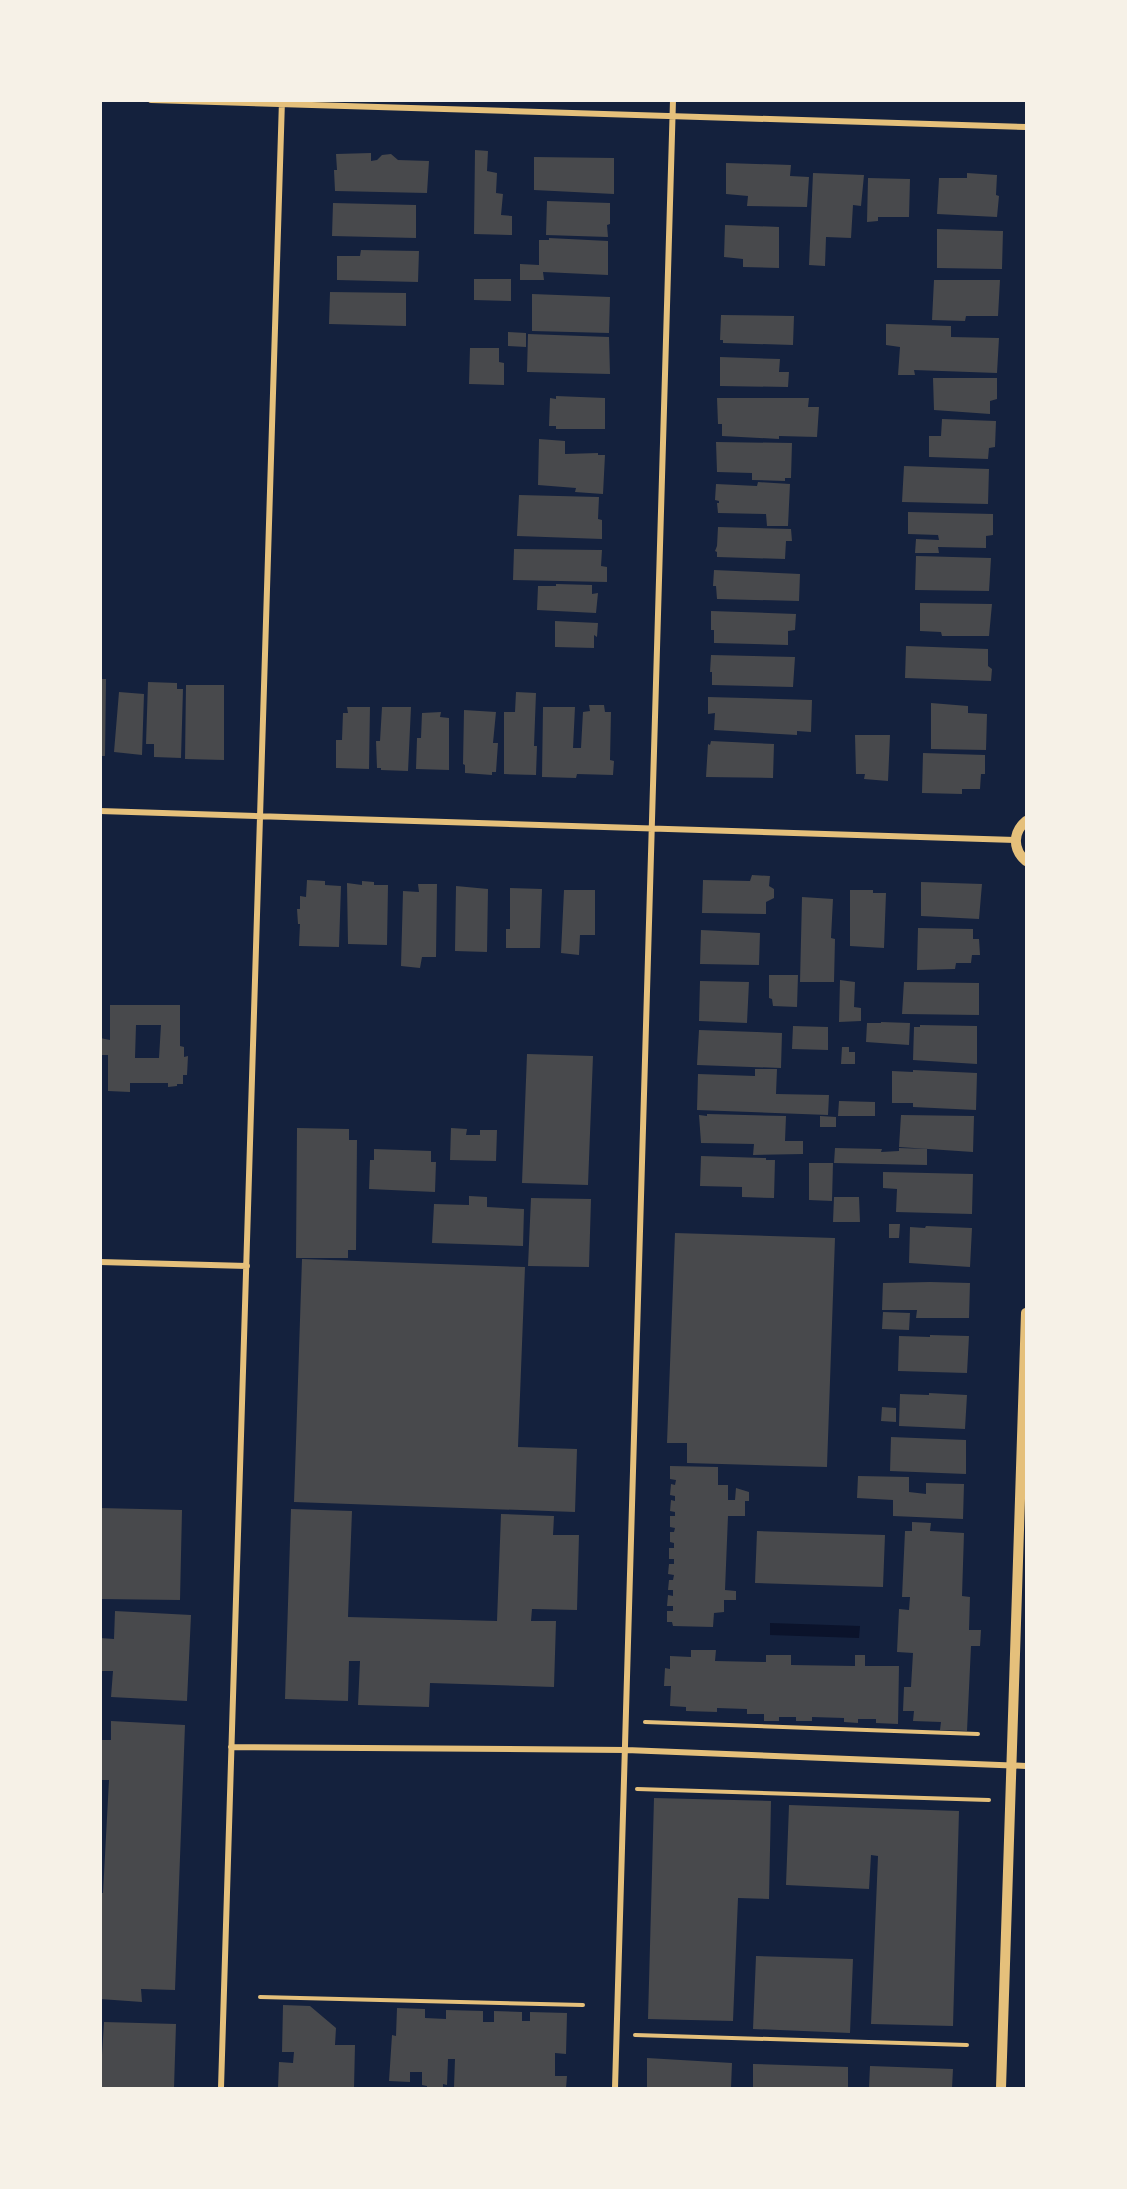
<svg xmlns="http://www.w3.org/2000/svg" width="1127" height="2189" viewBox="0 0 1127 2189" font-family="Quicksand,sans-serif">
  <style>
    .water { fill: #0b132b }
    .building { fill: #48494c; fill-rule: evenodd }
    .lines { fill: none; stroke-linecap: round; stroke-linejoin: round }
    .path { stroke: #e5c07b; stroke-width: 4 }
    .minor { stroke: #e5c07b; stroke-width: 6 }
    .tertiary { stroke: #e5c07b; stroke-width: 10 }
  </style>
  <rect width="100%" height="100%" fill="#14213d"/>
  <path class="water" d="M770,1623L860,1626L859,1638L770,1635Z"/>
  <path class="building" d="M475,150L488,151L487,171L497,173L496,193L503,194L501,215L512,216V235L474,234Z
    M371,153V161L377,160L382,155L391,154L398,160L429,161L427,193L335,191L334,170H337L336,154Z
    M534,157L614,158V194L534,190Z
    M726,163L791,165L790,176L809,177L807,207L747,206L748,196L726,194Z
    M813,173L864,175L861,206L853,205L851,238L826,237L825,266L809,265Z
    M967,173L997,175L996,195L999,196L997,217L937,214L939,178H967Z
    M868,178L910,179L909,217H878V221L867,222Z
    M547,201L610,203V224L607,225L608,237L546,235Z
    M333,203L416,205V238L332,236Z
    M725,225L779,227V268L743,267V259L724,257Z
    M937,229L1003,231L1002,269L937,268Z
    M549,238L608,241V275L543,272L544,280H520V264L539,265V240H549Z
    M361,250L419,251L418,282L337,280V256H360Z
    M474,279H511V301L474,300Z
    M934,280H1000L998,316H966L965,321L932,320Z
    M330,292L406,293V326L329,324Z
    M532,294L610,297L609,333L532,331Z
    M721,315L794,316L793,345L723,343V340H720Z
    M886,324L951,326V337L999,338L997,373L914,370L915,375H898L900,347L886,345Z
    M508,332L526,333V347L508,346Z
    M528,334L609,337L610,374L527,372Z
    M470,348H499V362L504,363V385L469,384Z
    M720,357L780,359L779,372H789L788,387L720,386Z
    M933,378H997V399L990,401V414L934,410Z
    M556,396L605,398V429H556V426H549L550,398L556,399Z
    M717,398H809L808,407H819L817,437L779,436V439L722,436V424H718Z
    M942,419L996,421L995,447L989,448L988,459L929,457V436H941Z
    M539,439L565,441V454L598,453V455H605L603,494L575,492L576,488L538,485Z
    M716,442L792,443L791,478H785V481L752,480V473L717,472Z
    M904,466L989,469L988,504L902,502Z
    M758,482L790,484L788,526H767L766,514L718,513L717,503H719V501L715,500L716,484L757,486Z
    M519,495L599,497L598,519L602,520V539L517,536Z
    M908,512L993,514V535L986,536V548L938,547L939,553H915L916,539L939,540L938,535L908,534Z
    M718,527L791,529L792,541H786L785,559L717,557V552L715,551L717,546Z
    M514,549L602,550L601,566L607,567V582L513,580Z
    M916,556L991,558L989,591L915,590Z
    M714,570L800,574L799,601L717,599L716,586H713Z
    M556,584L592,585V594L598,593L596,613L537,610L538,586H556Z
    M920,603L992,604L989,636H942L941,632L920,631Z
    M711,611L796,614L795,630L788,631V645L714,643V630H711Z
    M555,621L598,623L597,637L594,635V648L555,647Z
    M906,646L988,649V666L992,669L991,681L905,678Z
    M711,655L795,657L793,687L712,685V672H710Z
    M100,679H106L105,756H100Z
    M148,682L177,683V689H183L181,758L154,757V744H146Z
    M186,685H224V760L185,759Z
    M119,692L144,694L142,755L114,752Z
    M516,692L536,693L534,746H537L536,775L504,774V712H515Z
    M708,697L812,700L811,732L797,731V735L714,730L715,713L708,714Z
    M931,703L968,706V713L987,714L986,750L931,749Z
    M589,705H604L605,712H611L610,760L614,761L613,775L577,774L576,778L542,777L543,707H575L573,748H581L583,712L590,711Z
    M347,707H370L369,769L336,768V740H342L343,713H348Z
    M382,707H411L408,771L381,770V768H377L376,741H380Z
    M464,710L496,712L493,743H498L496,772H492V775L465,773V765L463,764Z
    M441,712L440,717L449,718V770L416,769L417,738H421L422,713Z
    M855,735H890L888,781L864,779L865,774H856Z
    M711,741L774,744L773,778L706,777L708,744L710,745Z
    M923,753L985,755V774H981L980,789H962V794L922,793Z
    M752,875L770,876L769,886L774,889V898L766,902V914L702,913L703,880L750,881Z
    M307,880L325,881V885L341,886L339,947L299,946L300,924H298L297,909H300V896L306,897Z
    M362,881L374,882V885H388L387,945L348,944L347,883L362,885Z
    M921,882L982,884L979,919L921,916Z
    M418,884H437L436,957H422L420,968L401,966L403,891L419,892Z
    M456,886L488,889L487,952L455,951Z
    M510,888L542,889L540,948H506V929H510Z
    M564,890H595V935H580L579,955L561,953Z
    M850,890H873V893H886L884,948L850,946Z
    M802,897L833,899L831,938L835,939L834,982H800Z
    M918,928L973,929V939H979L980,955H972L971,963H956L955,969L917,970Z
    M701,930L760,933L759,965L700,964Z
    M769,975H798L797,1007L773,1006L772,999L769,998Z
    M840,980L855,982L854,1007L861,1008V1021L839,1022Z
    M700,981L749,982L747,1023L699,1021Z
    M904,982L979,983V1015L902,1014Z
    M110,1005H180V1046L184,1047V1057L188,1056L187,1075H183V1084H177V1086L168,1087V1083H130V1092L108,1091V1055H100V1038L110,1040ZM136,1025H161L159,1058H135Z
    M881,1022L910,1023L909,1045L866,1042L867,1023H881Z
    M920,1025L977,1026V1064L913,1060L914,1027H920Z
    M793,1026L828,1027V1050L792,1049Z
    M699,1030L782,1033L781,1068L697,1065Z
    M842,1047H849V1052H855V1064H841Z
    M527,1054L593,1056L588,1185L522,1183Z
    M755,1069H777L776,1094L829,1095L828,1115L697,1110L698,1074L755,1076Z
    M913,1070L977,1073L976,1110L913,1107V1103H892V1071L913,1072Z
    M839,1101L875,1102V1116H838Z
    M707,1114L786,1116L785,1141H803V1154L753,1155L754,1144L701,1143L699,1115L707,1116Z
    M901,1115L974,1116L973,1152L899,1147Z
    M820,1116L836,1117V1127H820Z
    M297,1128L349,1129V1140H357L356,1250H348V1258H296Z
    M451,1128L467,1129L466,1135H480V1130H497L496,1161L450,1160Z
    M835,1148L882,1149L881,1152L899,1151V1148L927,1149V1165L834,1163Z
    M374,1149L431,1151V1162H436L435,1192L369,1189L370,1160H374Z
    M701,1156L766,1158V1160H775L774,1198L742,1197V1187L700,1186Z
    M809,1163H833L832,1201L809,1200Z
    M883,1172L973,1174L972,1214L896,1212L897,1189L883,1188Z
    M469,1196L487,1197V1207L524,1209L523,1246L432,1243L434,1204L469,1205Z
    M834,1197H859L860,1222H833Z
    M531,1198L591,1199L589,1267L528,1266Z
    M889,1224H900L899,1238H889Z
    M926,1226L972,1228L970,1267L909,1263L910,1227L925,1228Z
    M675,1233L835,1238L827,1467L687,1463V1443H667Z
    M302,1259L525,1267L518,1447L577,1449L575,1512L294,1502Z
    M930,1282L970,1283L969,1318H916L917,1310H882L883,1283Z
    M883,1312L910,1313L909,1330L882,1329Z
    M930,1335L969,1336L967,1373L898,1371L899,1336L930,1337Z
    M929,1393L967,1395L965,1429L899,1426L900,1394L929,1395Z
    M882,1407L896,1408V1422L881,1421Z
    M891,1437L966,1440V1474L890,1471Z
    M670,1466L718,1467V1485H728V1500H735L736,1488L749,1492V1501H745V1516H728L725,1590L736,1591V1600H724V1612L714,1613L713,1627L673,1626L672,1622H667V1611H673V1606H667L668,1595L673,1596V1590H668L669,1580H673L674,1575L668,1574L669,1564H674V1559H669V1548H674V1543L670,1542V1532H674L675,1528L670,1527V1516H675V1512L670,1511L671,1500L675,1501V1496L670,1495L671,1484L675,1485L676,1480L670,1479Z
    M858,1476L909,1477V1492L926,1494V1483L964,1484L963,1519L893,1516V1500L857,1498Z
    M100,1508L182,1510L180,1600L100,1599Z
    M291,1509L352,1511L348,1617L497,1621L501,1514L554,1516L553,1535H579L577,1610L532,1609L531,1621H556L554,1687L430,1683L429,1707L358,1705L360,1661H349L348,1701L285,1699Z
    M912,1522L931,1523L930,1531L964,1533L962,1596L970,1597L969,1630H981L980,1646H971L967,1731L940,1730L941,1722L913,1721L914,1711H903L904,1687H911L913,1653L897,1652L899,1609L909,1610L910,1597H902L905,1531H912Z
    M757,1531L885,1535L883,1587L755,1583Z
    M115,1611L191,1615L187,1701L111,1697L113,1671H100V1638L114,1639Z
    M691,1650H716L715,1661L766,1662V1655H791V1665L855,1666V1655H865V1666H899L898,1724L876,1723V1719H858V1723L844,1722V1718L812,1717V1721H796V1717H779V1721H764V1714H747V1709L717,1708V1712L686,1711V1707L670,1706L671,1686H664L665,1668L670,1669V1656L691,1657Z
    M111,1721L185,1725L175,1990L141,1989L142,2002L100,1999V1893H103L109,1780H100V1740H111Z
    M654,1798L771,1801L769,1899L738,1898L733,2021L648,2019Z
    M789,1805L959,1811L953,2026L871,2024L878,1856L871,1855L869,1889L786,1885Z
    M756,1956L853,1959L850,2033L753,2029Z
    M283,2005L310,2006L336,2028L335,2045H355L354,2088H278L279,2062L293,2063L294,2052H282Z
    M397,2008L425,2009V2018L446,2019V2010L483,2011V2022H494V2011L522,2012V2021H530V2012L567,2013L566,2054L555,2053V2076H567L566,2088H459L454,2087L455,2059H448L447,2085L443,2084V2088H427V2086L422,2085V2072H410V2082L389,2081L392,2035L396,2036Z
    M104,2022L176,2024L174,2088H100Z
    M647,2058L732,2063L731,2088H647Z
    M753,2064L848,2067V2088H753Z
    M870,2066L953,2069L952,2088H869Z"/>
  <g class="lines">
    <path class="path" d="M645,1722L978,1734
      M637,1789L989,1800
      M260,1997L583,2005
      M635,2035L967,2045"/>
    <path class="minor" d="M151,100L1026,127
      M100,811L1015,840
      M100,1262L247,1266
      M231,1747L626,1750L1026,1766
      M221,2088L282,100
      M615,2088L673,100"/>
    <path class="tertiary" d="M1026,821C1013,832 1012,849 1026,861
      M1001,2088L1026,1313"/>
  </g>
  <rect width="1127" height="2189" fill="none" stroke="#f6f1e7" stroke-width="204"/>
</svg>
